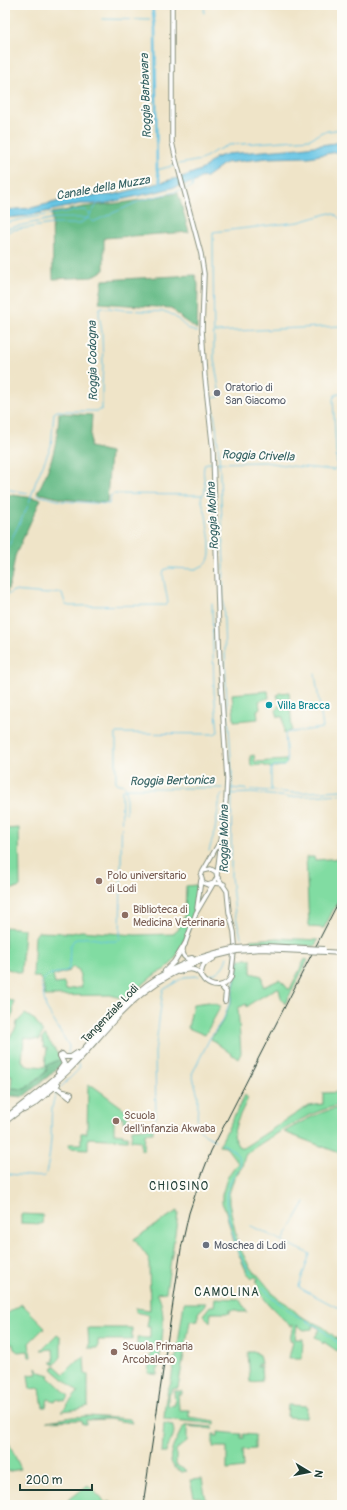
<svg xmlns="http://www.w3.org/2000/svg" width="347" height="1510" viewBox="0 0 347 1510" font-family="Pangolin,sans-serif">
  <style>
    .green { fill: #81dca2; stroke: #508c6b; fill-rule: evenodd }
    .forest { fill: #68bc88; stroke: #447c5e }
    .water { fill: #66c4e4; stroke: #42808c }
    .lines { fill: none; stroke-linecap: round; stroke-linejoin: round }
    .stream { stroke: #66c4e4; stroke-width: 1 }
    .canal { stroke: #66c4e4; stroke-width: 2.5 }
    .secondary-casing { stroke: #87907e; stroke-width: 5.5 }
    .trunk-casing { stroke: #87907e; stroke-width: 6 }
    .secondary { stroke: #fff; stroke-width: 3.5 }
    .trunk { stroke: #fff; stroke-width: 4 }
    .rail { stroke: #1f3d34; stroke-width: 1 }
    .trunk-bridge-casing { stroke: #87907e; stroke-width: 6; stroke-linecap: butt }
    .trunk-bridge { stroke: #fff; stroke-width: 4 }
    .worship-dot { fill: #6b7280; stroke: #fdfcf7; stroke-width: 1.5 }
    .culture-dot { fill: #0f9aa8; stroke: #fdfcf7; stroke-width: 1.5 }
    .education-dot { fill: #8d6e63; stroke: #fdfcf7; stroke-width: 1.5 }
    .labels { text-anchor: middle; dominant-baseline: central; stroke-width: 4; stroke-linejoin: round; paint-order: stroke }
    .worship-label { font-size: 11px; fill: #5b616d; stroke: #fdfcf7; text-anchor: start }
    .culture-label { font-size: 11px; fill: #0d838f; stroke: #fdfcf7; text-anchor: start }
    .education-label { font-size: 11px; fill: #785e54; stroke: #fdfcf7; text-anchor: start }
    .street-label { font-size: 11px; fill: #1f3d34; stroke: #fdfcf7 }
    .water-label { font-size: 12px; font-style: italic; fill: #315f60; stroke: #fdfcf7 }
    .neighbourhood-label { font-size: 12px; letter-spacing: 1px; fill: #1f3d34; stroke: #fdfcf7 }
  </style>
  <rect width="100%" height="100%" fill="#fdfcf7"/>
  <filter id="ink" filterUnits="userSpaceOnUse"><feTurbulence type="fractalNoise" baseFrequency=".025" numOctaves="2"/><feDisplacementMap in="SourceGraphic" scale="8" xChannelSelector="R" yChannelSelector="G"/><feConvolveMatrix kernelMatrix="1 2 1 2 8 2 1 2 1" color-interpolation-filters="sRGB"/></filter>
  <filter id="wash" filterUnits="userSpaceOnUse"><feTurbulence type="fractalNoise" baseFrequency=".012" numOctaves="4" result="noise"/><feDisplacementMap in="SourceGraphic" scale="16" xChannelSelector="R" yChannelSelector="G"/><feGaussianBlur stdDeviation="0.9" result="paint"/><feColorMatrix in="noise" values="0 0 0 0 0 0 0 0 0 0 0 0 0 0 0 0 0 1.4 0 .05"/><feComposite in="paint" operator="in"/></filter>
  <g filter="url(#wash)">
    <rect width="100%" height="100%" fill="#efe4c8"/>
    <path class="green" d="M268,691L269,698L259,701L260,709L257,710L258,719L234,721L232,694Z
      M289,692L292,730L284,733L283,717H278L276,711L278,706H282V699H278L277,695L280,693Z
      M254,755L255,762L286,760L287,763L284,766L275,767L271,768L262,765L251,766L250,756Z
      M19,828L20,886L18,888L5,890V829Z
      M306,857H314L315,860L342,858V893L324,928L309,927Z
      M196,885C203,902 181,955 168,967C165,970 161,971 157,973C146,981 137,990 126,999L110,995L45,996L43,983L39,977H33L35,936L38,932L72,933L81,931L136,935L173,934L178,930L185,915L186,886ZM73,967L79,970L82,987L66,990L64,983L55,984L53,976L69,971Z
      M5,927L24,929L21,973L5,968Z
      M278,938L318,940L315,946L250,943V940Z
      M240,959H251V973L262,976L263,987L279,980L284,984L288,989H290L305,959L308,960L285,1004L281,998L279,989L277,988L253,1002L247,1007L246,1004L238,1008L241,1053L238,1059L211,1039L224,1019L231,1001Z
      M5,1000L14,1001L13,1014L5,1027Z
      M209,1002L221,1006L205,1035L188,1028L193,1004Z
      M25,1014L35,1020L43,1033L40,1037V1040L24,1038L22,1061L24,1062V1065L45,1067L47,1048H44L42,1038L45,1035L61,1059L25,1089L11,1088L12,1075H9L5,1072V1045L16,1028L17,1022Z
      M88,1085L93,1086L127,1111L128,1120H126V1122H123V1117H114V1133L123,1134V1136H128V1140L88,1138V1149L69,1148V1144H81V1133H87Z
      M342,1092V1105C322,1108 305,1117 288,1127C273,1136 260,1143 246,1154L244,1158L242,1167L234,1178L229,1194V1203L238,1244L250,1268L257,1274L277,1298L287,1304L300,1316L323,1327L342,1343V1356L340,1355V1353L324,1342L323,1344L322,1342L315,1337L320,1329L313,1325L312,1329L304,1330L297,1325L295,1339H303L302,1358H289L293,1341L290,1340L293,1325L290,1326C279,1314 264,1303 258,1287L259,1286L256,1281L258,1280L255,1276L252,1278L247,1273L235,1246L226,1212L222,1203V1195L227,1178L238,1163L226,1147L219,1146L245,1095L248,1098L237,1121L233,1136L238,1146L243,1148L308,1106L323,1104V1093Z
      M342,1107V1154L284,1132C303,1121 320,1111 342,1107Z
      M144,1128H153V1133H145L144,1150H141V1141L131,1140L132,1129Z
      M177,1211L178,1214L166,1292L157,1293C169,1314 160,1351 157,1375L148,1373L151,1349H137V1338H150V1327H147L149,1315L136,1312V1308L150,1310L149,1259L134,1239Z
      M21,1214L43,1215L42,1224L21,1223Z
      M215,1298L239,1299L247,1312H238V1310H230V1313H211L210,1322L203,1315L210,1306H214Z
      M184,1303H206L198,1313V1320L190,1321L178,1388L172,1389L170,1394H168V1406L175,1405L174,1391H182V1394H178L179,1410H189V1417L215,1421V1424L164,1419L165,1404L168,1389L171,1383L174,1358H176Z
      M22,1304L45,1327L29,1343L31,1357H29L28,1351L18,1352L14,1349L13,1344L5,1346V1315Z
      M88,1328H132V1340H98V1348H89Z
      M57,1334L61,1337V1357L54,1365L51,1362H54L53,1349L41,1350Z
      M248,1352H256L257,1354H259L261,1364H258V1366H261L262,1381L250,1382Z
      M84,1356L85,1374L88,1375V1406L79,1409L62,1411L78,1392L52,1369L55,1366L64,1374L78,1360L79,1361Z
      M36,1367L40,1372L50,1375L49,1377L69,1396L65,1401L56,1399L55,1401L48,1399L46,1407H43L40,1388L30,1389L28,1375L37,1374Z
      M288,1405L307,1406L306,1418L287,1417Z
      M88,1416L130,1419L132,1423L109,1419L86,1420V1424H83L82,1420L47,1421L73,1417Z
      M164,1423L172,1425C178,1436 167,1443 166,1453H162Z
      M188,1425L213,1427V1429L187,1426V1441L176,1450V1465L187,1471L182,1472C164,1464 171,1450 178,1437C181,1431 182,1426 188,1425Z
      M218,1432L241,1434V1438H244L243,1434L255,1435V1449L242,1450L243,1468L227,1470V1447H213V1434H215V1436H218Z
      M5,1441H8L21,1469L5,1472L6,1465L5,1463Z
      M202,1479L206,1500H202V1497H194L190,1480Z
      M88,1485L106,1503L110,1501L112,1505H62Z"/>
    <path class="forest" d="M178,193L189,232L104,238V270L92,277L53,279L52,213L84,207L128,202Z
      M195,275L198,284L197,329L182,319L171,308L99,303L103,280Z
      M59,413L92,415L90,447L110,452L107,503L63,499L37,493C51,467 58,443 59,413Z
      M5,494L41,499L15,556L11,580L5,598Z
      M61,1059L62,1062L61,1066L23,1097L5,1095L7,1091H11V1088L25,1089L46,1072L47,1065Z"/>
    <path class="water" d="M342,142V151L309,157L268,158L225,163L206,177L200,178L195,182L156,192L102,204H80L28,216L5,218V210L31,208L68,199L87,196L113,195L185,176L203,169L215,158L227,154L300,148Z"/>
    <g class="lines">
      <path class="stream" d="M204,13L205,5
        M102,19L150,20
        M179,164L201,160L215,151L229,145L310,139L322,132L342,129
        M157,170L176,165
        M185,189L192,187L193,182
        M5,223C29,217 54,214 79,210H84L90,214
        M5,229L55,218H88L93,222L142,200L182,190
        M5,233L12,230L52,224H79L88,218L98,203
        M215,332L342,326
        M5,489L28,493
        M37,495L62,501L107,504H109L111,495L113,494L203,495C209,487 200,474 205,464L208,463L265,462L292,466L334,470L337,466L333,399L336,394L342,392
        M5,560L11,540L28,506L36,481L51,446L54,413L57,411H97L102,409V385L103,365L102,333L99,314L100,308L102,307L124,310L166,312C179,316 184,330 197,332
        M5,597L13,591L48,594L58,592L62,594L66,605L70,606L166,605L168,603L163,575L164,570L169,568L196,569L204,565L208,561L210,555V542L206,515L201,498L202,496
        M228,788L295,793L342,790
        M271,791V768L275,766H284L287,763L285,733L323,728L315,674
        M228,794L251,793L289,797L342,794
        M126,813V787L124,785L116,783V733L214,734L218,732L214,691L212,604
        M209,851L215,830L220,797L223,794
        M241,937L235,913L231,876L232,772L226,685L223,590L224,566L219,455L216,426L212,403V398L219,397L220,395L214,359L213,235V232L299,222L330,213L336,215L342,221
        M205,976C217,974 224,969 227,957
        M68,1054L69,1046L46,1008L41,983C49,970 58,976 69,969L70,946L74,940C89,933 107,945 120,940L122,790L129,788H223
        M61,1087L78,1070L80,1067L78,1064
        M156,1118L155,1052L163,990L184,977L199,976
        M215,1140L205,1135L197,1127L198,1095L192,1074L210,1038L224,1018L231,999L239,959
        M221,1143C229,1148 238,1151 240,1162C242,1169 235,1172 232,1178C230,1182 229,1188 227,1192C223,1208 239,1263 252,1274
        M5,1174C14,1174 40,1178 45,1176C49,1164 50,1150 51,1138C52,1123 49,1104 58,1091
        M251,1226L310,1254L299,1286L300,1288L342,1310
        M283,1241L305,1202
        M263,1287L273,1299L285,1307L293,1314L318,1327L342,1346"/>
      <path class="canal" d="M152,5L155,29L157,170L161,186"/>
    </g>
  </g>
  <g filter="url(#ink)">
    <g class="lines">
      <g class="secondary-casing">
        <path id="secondary" d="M172,5V142L176,160L201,254L204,274L202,330L205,378L213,451L220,668L227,779L226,800L217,875
          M203,871L219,843
          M217,876L227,891L229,912L234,932L235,944L231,977
          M214,883L217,877L216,872L211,869L203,871L201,876L203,883L208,885L214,883L224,884
          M197,908L201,880
          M185,944L196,913L213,884"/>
      </g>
      <g class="trunk-casing">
        <path id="trunk" d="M183,948C182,953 183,957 188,959L192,958
          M237,948L265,946L305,948
          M237,951L261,949L303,951
          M326,952L342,953
          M165,971L174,962L185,944
          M179,972C184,970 189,968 194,970C200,971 201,977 205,981C214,989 226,987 231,977
          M201,976C201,967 204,962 213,959
          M221,986L226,992L225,1001
          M62,1054L65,1057H71L77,1053
          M58,1072L64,1064L60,1056
          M54,1088H58L69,1097
          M64,1092L71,1094
          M24,1110L36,1103L58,1084
          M5,1118C26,1102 47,1086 66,1068C87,1047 105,1023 126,1003C155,973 193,957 233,949
          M5,1122C27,1105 51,1088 71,1068C88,1051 103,1031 120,1014C151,981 189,961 233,952"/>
      </g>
      <use href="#secondary" class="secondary"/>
      <use href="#trunk" class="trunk"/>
      <path class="rail" d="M143,1505L181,1249L189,1213L201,1177L211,1151L342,895"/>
      <g class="trunk-bridge-casing">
        <path id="trunk-bridge" d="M305,948L324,949
          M233,949L237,948
          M303,951L326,952
          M233,952L237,951"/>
      </g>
      <use href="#trunk-bridge" class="trunk-bridge"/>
    </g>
  </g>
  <g class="worship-dot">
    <circle cx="217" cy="393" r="4"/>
    <circle cx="206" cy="1245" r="4"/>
  </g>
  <circle class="culture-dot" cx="269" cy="705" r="4"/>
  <g class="education-dot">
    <circle cx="99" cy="881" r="4"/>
    <circle cx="125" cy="915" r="4"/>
    <circle cx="116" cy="1121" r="4"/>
    <circle cx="114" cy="1352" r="4"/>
  </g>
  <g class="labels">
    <g class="worship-label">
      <text x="225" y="387">Oratorio di<tspan x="225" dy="13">San Giacomo</tspan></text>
      <text x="214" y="1245">Moschea di Lodi</text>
    </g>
    <g class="culture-label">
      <text x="277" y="705">Villa Bracca</text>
    </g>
    <g class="education-label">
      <text x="107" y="875">Polo universitario<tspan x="107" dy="13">di Lodi</tspan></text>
      <text x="133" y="909">Biblioteca di<tspan x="133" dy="13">Medicina Veterinaria</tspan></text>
      <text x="124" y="1115">Scuola<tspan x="124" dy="13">dell'infanzia Akwaba</tspan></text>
      <text x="122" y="1346">Scuola Primaria<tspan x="122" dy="13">Arcobaleno</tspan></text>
    </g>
    <g class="street-label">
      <text transform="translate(110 1014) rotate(-46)">Tangenziale Lodi</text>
    </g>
    <g class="water-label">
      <text transform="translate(146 96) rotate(-92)">Roggia Barbavara</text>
      <text transform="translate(103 188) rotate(-10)">Canale della Muzza</text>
      <text transform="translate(93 361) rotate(-91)">Roggia Codogna</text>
      <text transform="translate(258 456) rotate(2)">Roggia Crivella</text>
      <text transform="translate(213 516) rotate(-93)">Roggia Molina</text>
      <text transform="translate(172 781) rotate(-1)">Roggia Bertonica</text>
      <text transform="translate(224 839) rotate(-90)">Roggia Molina</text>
    </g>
    <g class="neighbourhood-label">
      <text x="179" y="1186">CHIOSINO</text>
      <text x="227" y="1292">CAMOLINA</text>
    </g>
  </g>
  <rect width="347" height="1510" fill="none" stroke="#fdfcf7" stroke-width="20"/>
  <g transform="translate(309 1472) rotate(100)" stroke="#fdfcf7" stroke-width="3" paint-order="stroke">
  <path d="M0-3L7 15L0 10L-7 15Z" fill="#1f3d34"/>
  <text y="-6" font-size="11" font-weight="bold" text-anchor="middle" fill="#1f3d34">N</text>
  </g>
  <path d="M20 1484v6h72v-6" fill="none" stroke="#1f3d34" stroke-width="2"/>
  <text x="26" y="1484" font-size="12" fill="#1f3d34" stroke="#fdfcf7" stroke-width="3" paint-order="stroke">200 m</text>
</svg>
